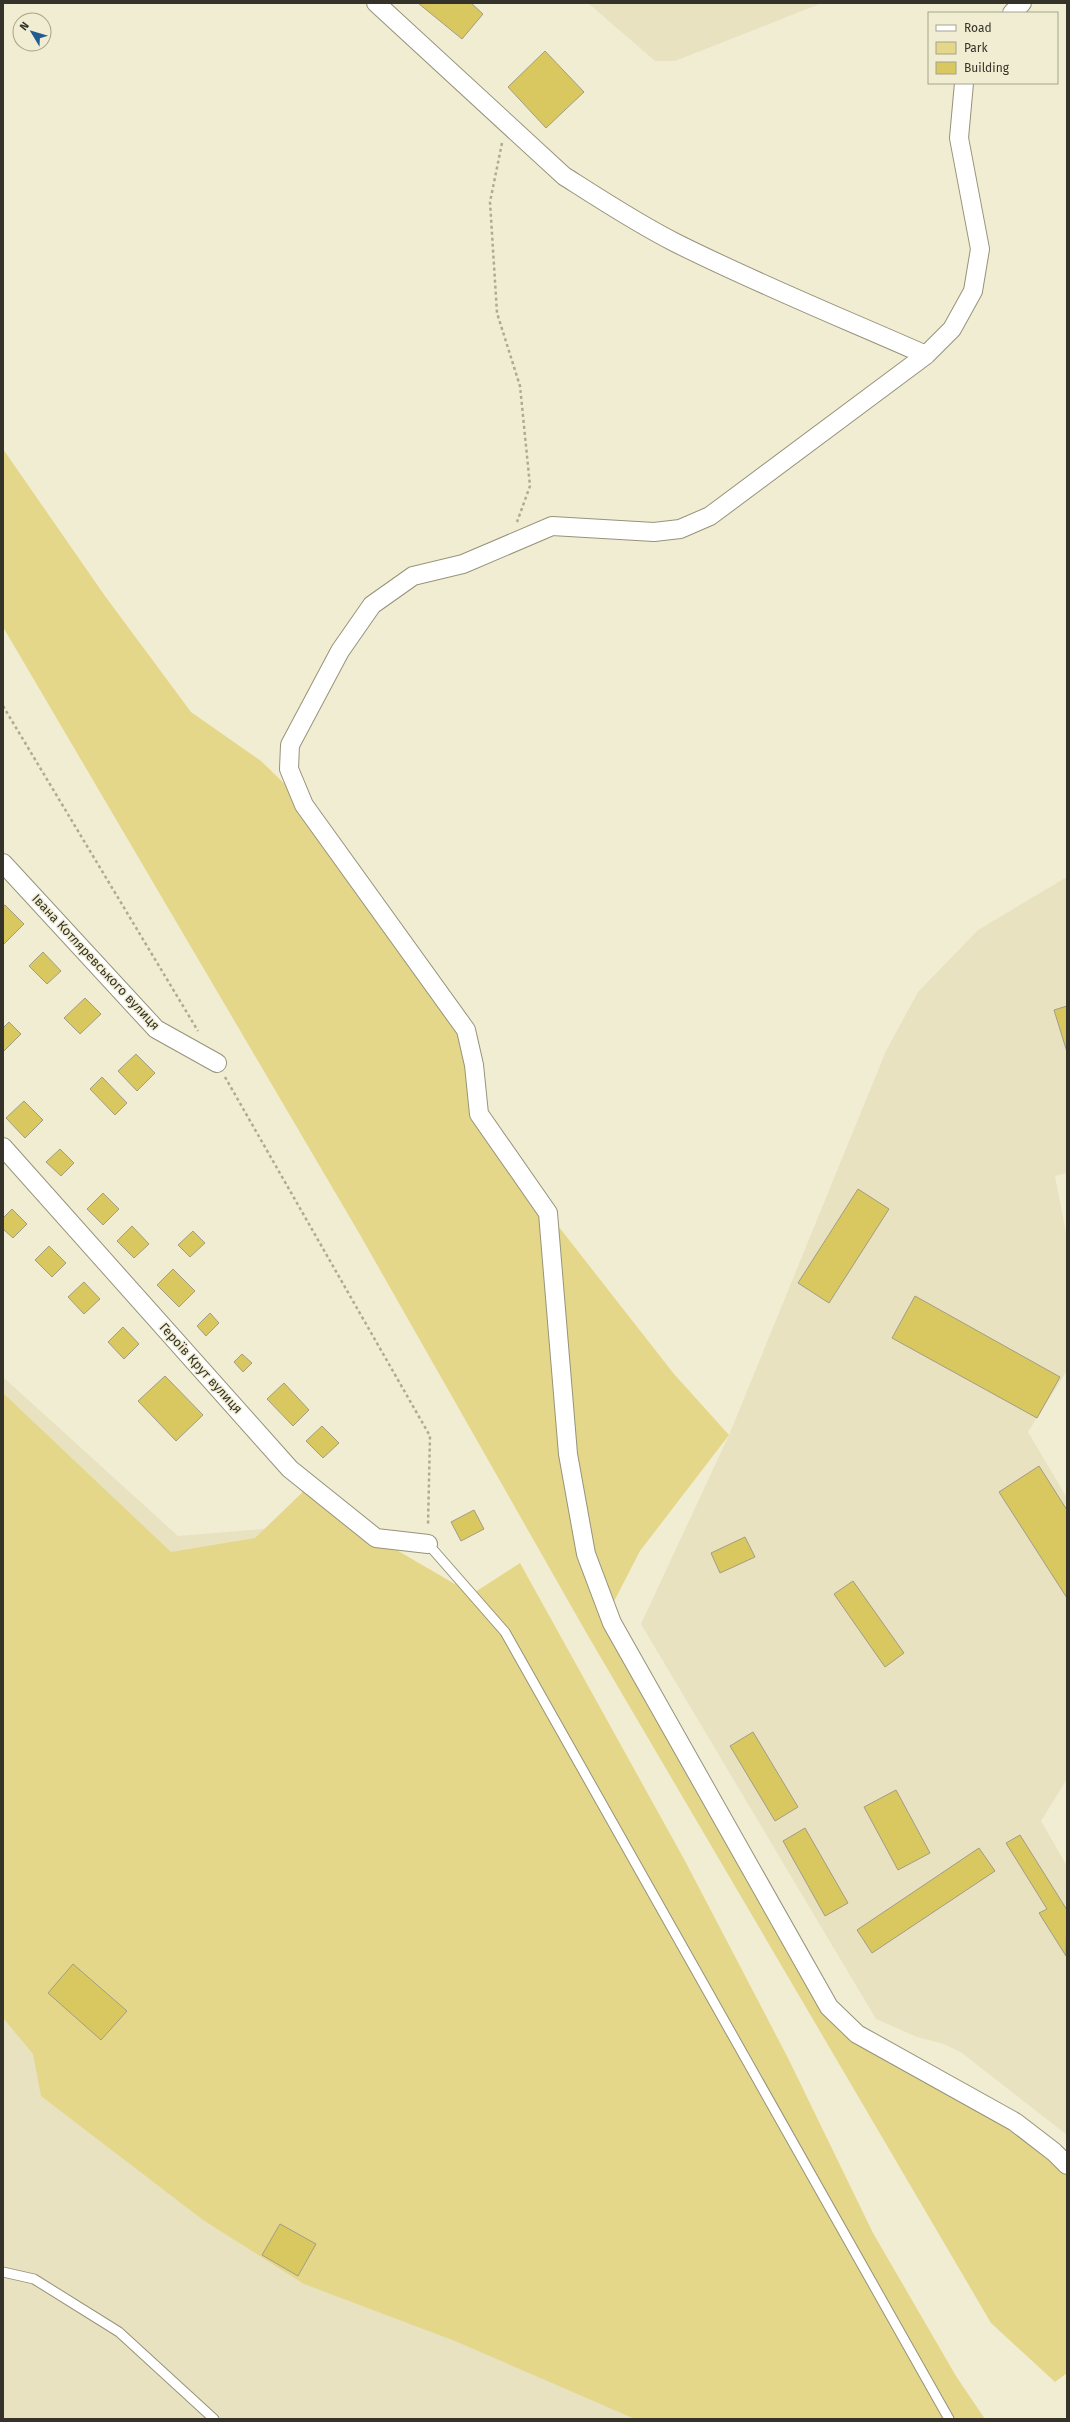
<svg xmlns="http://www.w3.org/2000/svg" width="1070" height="2422" viewBox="0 0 1070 2422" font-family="'Fira Sans',sans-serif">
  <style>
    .built { fill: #e8e2c0 }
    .green { fill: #e5d78a }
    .building { fill: #d9c75f; stroke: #a19d84 }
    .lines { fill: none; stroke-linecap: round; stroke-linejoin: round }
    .service-casing { stroke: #97937a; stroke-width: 11 }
    .minor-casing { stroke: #97937a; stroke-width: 20 }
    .path { stroke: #aeaa95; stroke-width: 2.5; stroke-dasharray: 3 3; stroke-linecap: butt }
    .service { stroke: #fff; stroke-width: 9 }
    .minor { stroke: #fff; stroke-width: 18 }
    .labels { text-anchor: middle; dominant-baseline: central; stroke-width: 3; stroke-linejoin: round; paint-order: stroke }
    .street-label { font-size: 13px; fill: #353329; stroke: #f1edd2 }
  </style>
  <rect width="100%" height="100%" fill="#f1edd2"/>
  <path class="built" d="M588,3H822L675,61H655Z
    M1067,877V1173L1055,1176L1067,1238V1371L1028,1432L1067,1498V1779L1041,1821L1067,1866V2135L962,2053L944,2044L917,2037L876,2019L641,1624L729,1435L886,1051L918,992L978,930Z
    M3,1377L178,1536L298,1526L929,2419H3Z"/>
  <path class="green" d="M3,449L105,596L191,712L261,761L293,792L466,1030L475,1113L548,1213L674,1374L729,1435L640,1551L608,1613L829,2007L1015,2122L1067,2165V2373L1055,2382L991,2323L587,1634L359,1233L3,627Z
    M3,1393L171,1552L255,1538L310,1485L376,1538L472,1594L520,1563L684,1859L788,2058L873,2233L956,2376L985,2419H635L455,2341L304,2284L203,2220L41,2096L33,2054L3,2018Z"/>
  <path class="building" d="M418,3H471L483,14L462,39Z
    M545,51L584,92L546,128L508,87Z
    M5,905L24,924L3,945V906Z
    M43,952L61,971L47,984L29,966Z
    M85,998L101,1014L80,1034L64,1018Z
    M1067,1006V1052L1054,1010Z
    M9,1022L21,1034L3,1052V1028Z
    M136,1054L155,1073L137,1091L118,1071Z
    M102,1077L127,1103L115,1115L90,1089Z
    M24,1101L43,1120L25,1138L6,1118Z
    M60,1149L74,1163L61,1176L46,1162Z
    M858,1189L889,1209L829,1303L798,1283Z
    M103,1193L119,1209L103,1225L87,1209Z
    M12,1209L27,1224L13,1238L3,1229V1218Z
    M132,1226L149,1244L134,1258L117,1241Z
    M193,1231L205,1243L190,1257L178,1245Z
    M49,1246L66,1263L52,1277L35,1260Z
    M173,1269L195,1291L179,1307L157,1285Z
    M84,1282L100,1299L84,1314L68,1297Z
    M915,1296L1060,1377L1037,1418L892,1338Z
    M210,1313L219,1323L206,1336L197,1326Z
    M123,1327L139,1344L124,1359L108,1342Z
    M242,1354L252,1363L243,1372L234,1362Z
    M165,1376L203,1415L176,1441L138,1401Z
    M284,1383L309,1410L293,1426L267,1399Z
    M322,1426L339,1443L323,1458L306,1441Z
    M1039,1466L1067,1510V1598L999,1492Z
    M474,1510L484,1529L461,1541L451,1522Z
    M745,1537L755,1557L720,1573L711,1553Z
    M853,1581L904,1653L885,1667L834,1594Z
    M753,1732L798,1807L775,1821L730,1746Z
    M896,1790L930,1853L898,1870L864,1807Z
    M805,1828L848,1903L825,1916L783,1841Z
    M1020,1835L1067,1910L1066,1956L1039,1913L1047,1909L1006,1843Z
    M979,1848L995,1871L872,1953L857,1930Z
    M73,1964L127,2011L101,2040L48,1993Z
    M280,2224L316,2244L298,2276L262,2255Z"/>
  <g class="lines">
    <g class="service-casing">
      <path id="service" d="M428,1544L505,1632L949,2419
        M3,2272L34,2279L119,2332L214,2419"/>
    </g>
    <g class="minor-casing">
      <path id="minor" d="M376,3L564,176C600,199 638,224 676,243C758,284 842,318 926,355
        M1012,13L1022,3
        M964,83L959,138L980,249L973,291L952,329L926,355L710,516L680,529L654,532L552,526L463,564L413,576L372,605L340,651L290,745L289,769L304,805L466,1030L474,1065L479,1114L548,1213L568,1454L586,1554L612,1623L829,2007L857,2034L1015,2122L1054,2152L1067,2165
        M3,863L156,1029L217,1063
        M3,1147L290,1469L376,1538L428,1544"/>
    </g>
    <path class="path" d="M502,143L490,202L497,313L520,386L530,486L517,522
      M3,706L198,1031
      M225,1077L430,1436L428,1526"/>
    <use href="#service" class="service"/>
    <use href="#minor" class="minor"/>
  </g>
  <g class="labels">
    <g class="street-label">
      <text transform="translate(96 962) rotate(47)">Івана Котляревського вулиця</text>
      <text transform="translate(201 1368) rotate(48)">Героїв Крут вулиця</text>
    </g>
  </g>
  <rect width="1070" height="2422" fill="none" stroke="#353329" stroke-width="8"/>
  <rect x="928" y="12" width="130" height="72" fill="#f1edd2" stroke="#a6a38e"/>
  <rect x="936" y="25" width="20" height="6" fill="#ffffff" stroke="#a6a38e"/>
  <text x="964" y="32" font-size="12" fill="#353329">Road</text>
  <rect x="936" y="42" width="20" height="12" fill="#e5d78a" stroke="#a6a38e"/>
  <text x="964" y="52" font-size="12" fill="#353329">Park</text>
  <rect x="936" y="62" width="20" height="12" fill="#d9c75f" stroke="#a6a38e"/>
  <text x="964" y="72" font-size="12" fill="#353329">Building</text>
  <g transform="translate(32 32) rotate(308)"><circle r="19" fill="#f1edd2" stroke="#a6a38e"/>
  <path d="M0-3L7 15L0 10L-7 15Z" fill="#1f5c92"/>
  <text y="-6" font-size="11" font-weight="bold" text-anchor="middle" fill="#353329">N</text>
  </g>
</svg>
